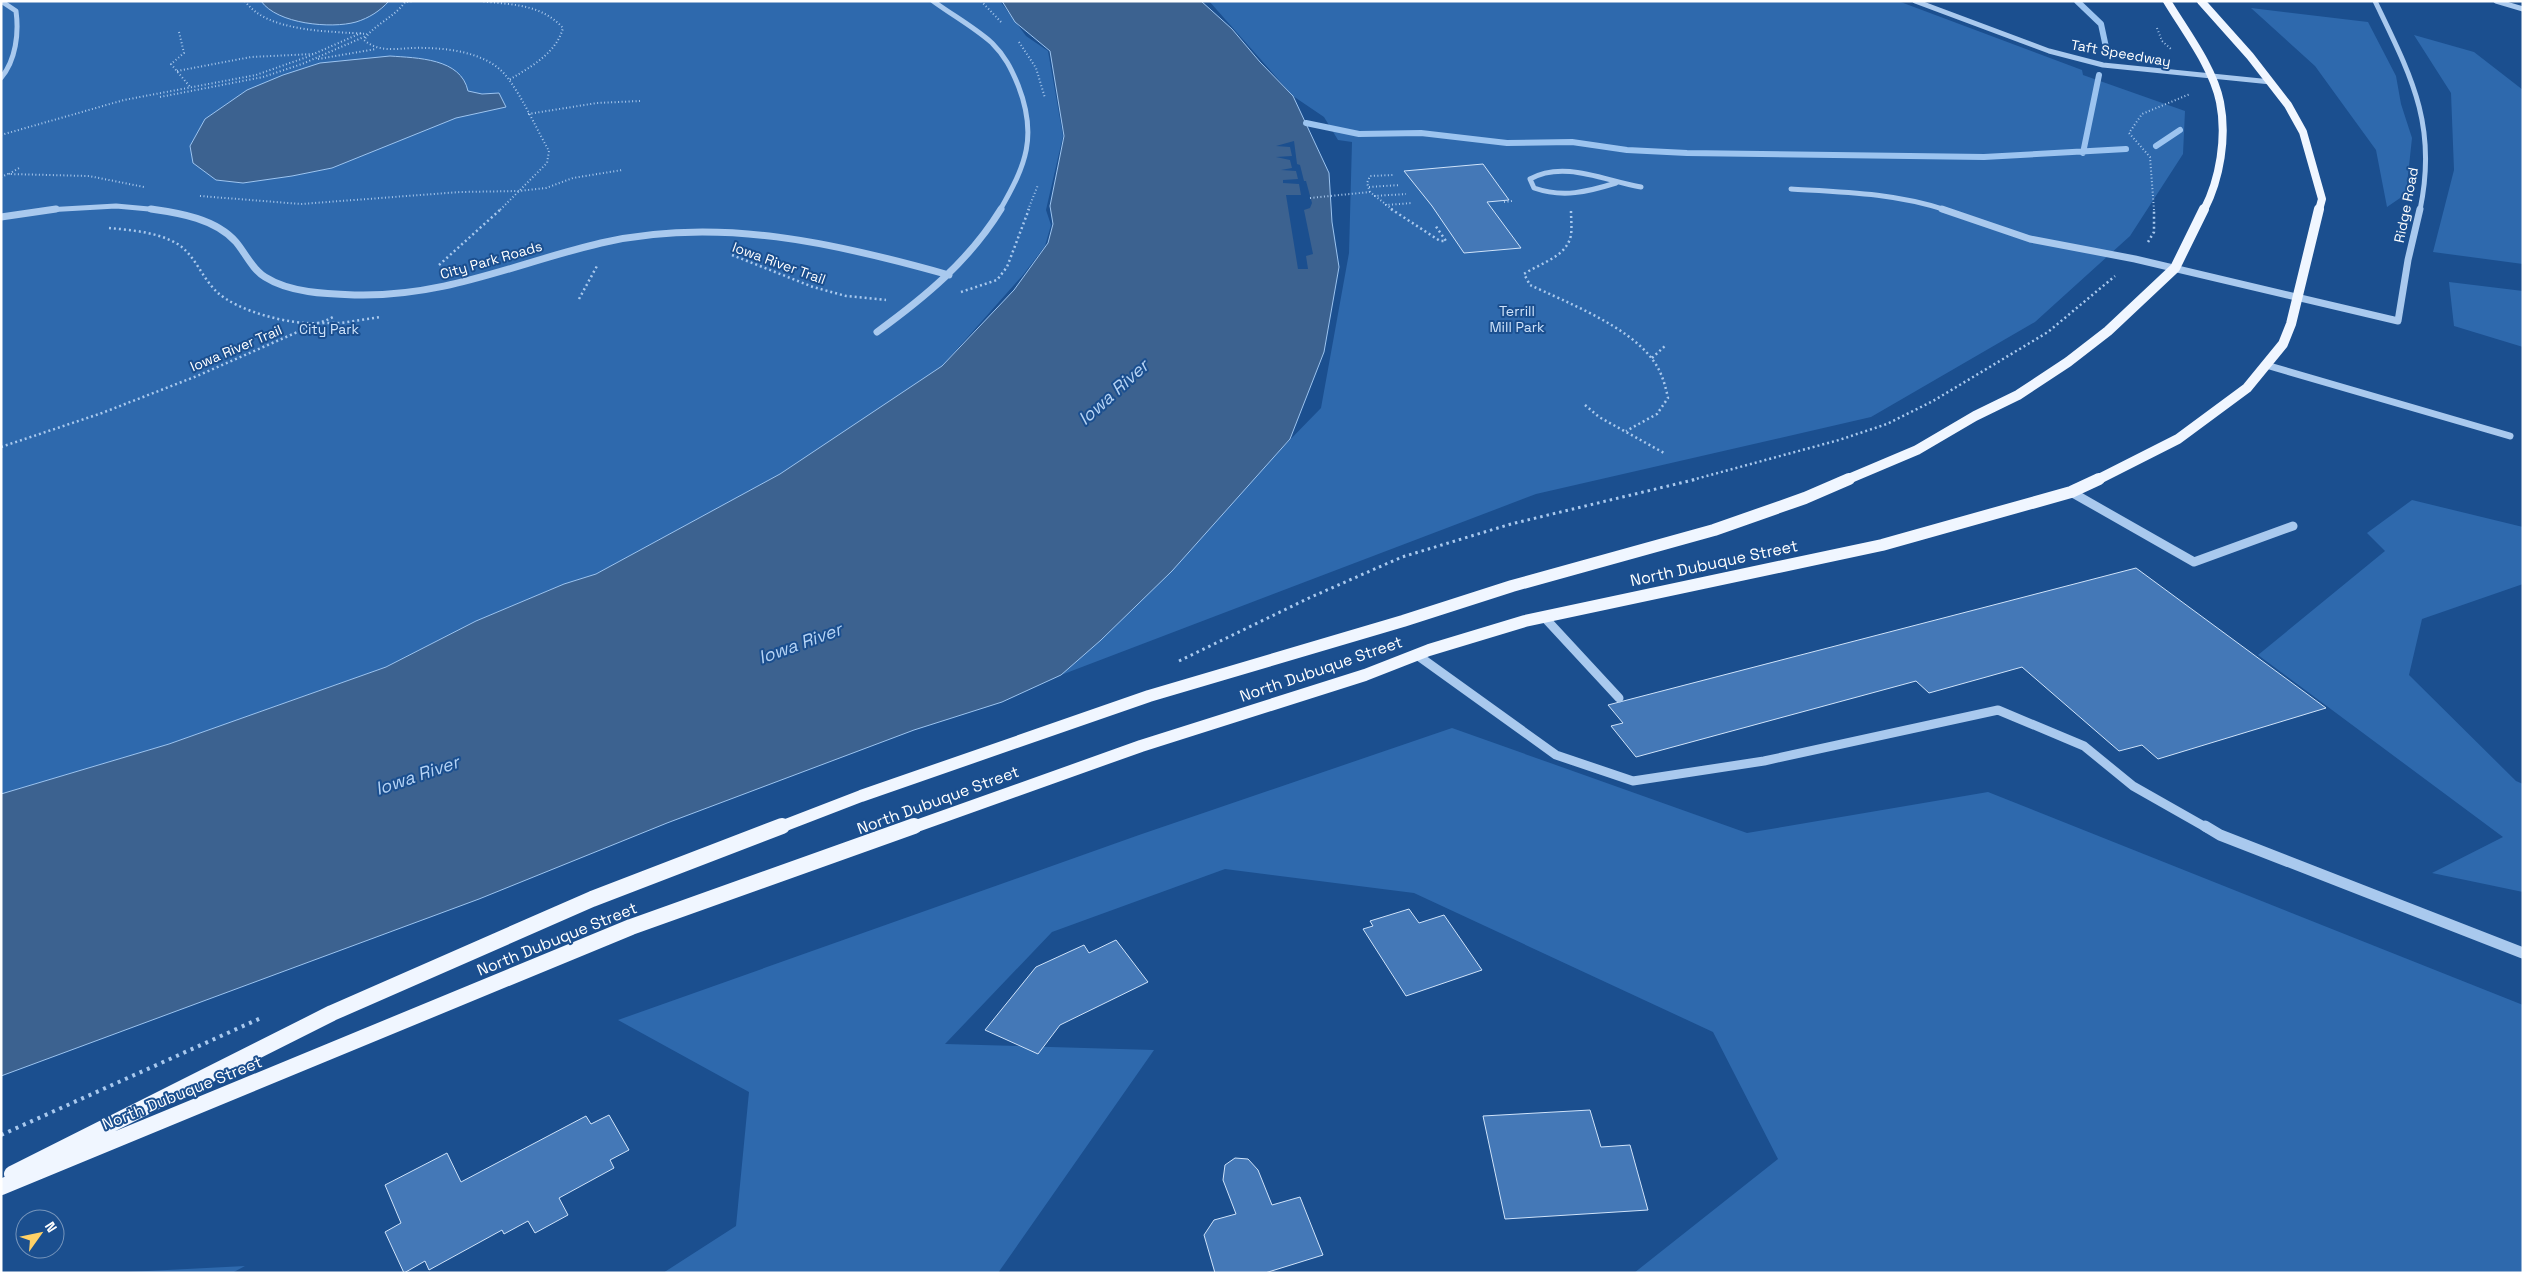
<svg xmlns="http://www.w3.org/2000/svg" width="2524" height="1274" viewBox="0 0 2524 1274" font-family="'Space Grotesk',sans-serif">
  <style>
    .green { fill: #2e69ad }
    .water { fill: #3c6290; stroke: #9cc4f0 }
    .pier { fill: #1b4f8f }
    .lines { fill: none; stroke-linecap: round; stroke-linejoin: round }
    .stream { stroke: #9cc4f0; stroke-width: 6 }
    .building { fill: #4478b7; stroke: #cfe3fa }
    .path-far3 { stroke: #a9c9ee; stroke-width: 2; stroke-dasharray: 1 2.5; stroke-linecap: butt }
    .path-far2 { stroke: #a9c9ee; stroke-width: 2.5; stroke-dasharray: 2 3; stroke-linecap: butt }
    .path-far1 { stroke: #a9c9ee; stroke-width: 3; stroke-dasharray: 2.5 4; stroke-linecap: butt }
    .path { stroke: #a9c9ee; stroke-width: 4; stroke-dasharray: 3 5; stroke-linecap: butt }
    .minor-far3 { stroke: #a9c9ee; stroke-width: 5 }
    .minor-far2 { stroke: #a9c9ee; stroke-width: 7 }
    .minor-far1 { stroke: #a9c9ee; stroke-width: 9 }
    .minor { stroke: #a9c9ee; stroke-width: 11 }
    .major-far3 { stroke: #f0f6ff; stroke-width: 8 }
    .major-far2 { stroke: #f0f6ff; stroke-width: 10 }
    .major-far1 { stroke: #f0f6ff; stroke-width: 12 }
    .major { stroke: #f0f6ff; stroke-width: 16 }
    .labels { text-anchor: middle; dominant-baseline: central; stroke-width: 4; stroke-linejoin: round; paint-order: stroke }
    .far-street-label { font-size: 14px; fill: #fff; stroke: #1b4f8f }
    .far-park-label { font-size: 14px; fill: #cfe3fa; stroke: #1b4f8f }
    .street-label { font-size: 16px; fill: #fff; stroke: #1b4f8f }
    .water-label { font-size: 18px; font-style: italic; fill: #b5d3f5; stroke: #1b4f8f }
  </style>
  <rect width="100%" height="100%" fill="#1b4f8f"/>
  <path class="green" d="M1,1H1000L1026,36L1048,51L1063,136L1046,210L1051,225L1045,246L1023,275L942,366L780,474L596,574L564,584L476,621L386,667L169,744L1,794Z
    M1209,1H1898L2082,70L2083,75L2185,111L2183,154L2130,236L2035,322L1871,417L1536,494L1061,675L1321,408L1349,253L1352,142L1338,140L1324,117L1293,96Z
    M2251,8L2368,22L2396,76L2401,104L2412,138L2406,194L2387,207L2376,150L2315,66Z
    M2414,35L2474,52L2523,90V264L2433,252L2454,170L2451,93Z
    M2449,282L2523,291V347L2454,326Z
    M2412,500L2523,527V584L2422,619L2409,675L2516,781L2523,784V892L2432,873L2503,837L2258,655L2385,551L2367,533Z
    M1452,728L1747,833L1988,792L2523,1005V1273H1634L1778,1159L1713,1032L1414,893L1225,869L1052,932L945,1044L1154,1050L998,1273H663L736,1226L749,1092L618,1020L1139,835Z
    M245,1266L232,1273H109Z"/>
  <path class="water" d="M261,1H389C380,11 369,18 356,22C331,29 277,24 261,1Z
    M1002,1H1201L1232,29L1260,62L1293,96L1329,173L1332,222L1339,267L1324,352L1290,439L1172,571L1101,640L1061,675L1002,702L914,730L667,823L479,899L1,1076V794L169,744L386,667L476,621L564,584L596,574L780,474L942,366L1014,290L1048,243L1053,224L1050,206L1064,136L1050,51L1015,22Z
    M390,56C417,58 461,58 468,91L482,94L499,93L506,107L456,118L332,168L292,176L243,183L216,180L193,163L190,146L205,119L247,90L283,75L320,63Z"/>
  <path class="pier" d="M1294,141L1297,164L1300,165L1304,181H1306L1312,203L1310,208L1304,210L1313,254L1306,256L1308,269H1298L1286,195H1301L1299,184L1283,183V180L1298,179L1296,171L1281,170L1292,168L1290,160L1276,157L1292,156L1290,147L1276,146Z"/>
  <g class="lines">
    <path class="stream" d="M2077,1L2101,24L2107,52
      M1306,123L1359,134L1421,133L1507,143L1572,142L1627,150L1687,153L1984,157L2126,149
      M2156,146L2180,130
      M2083,153L2099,75"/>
  </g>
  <path class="building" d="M1483,164L1509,200L1487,202L1521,248L1464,253L1432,206L1404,171Z
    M2136,568L2326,708L2158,759L2142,745L2119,751L2022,667L1929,693L1916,681L1636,757L1611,726L1623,723L1608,705Z
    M1409,909L1419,923L1444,915L1482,970L1406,996L1363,929L1373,926L1370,921Z
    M1116,940L1148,982L1060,1025L1038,1054L985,1030L1036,967L1084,945L1089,953Z
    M1590,1110L1601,1147L1630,1145L1648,1210L1505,1219L1483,1116Z
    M609,1115L629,1150L610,1160L614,1168L559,1198L568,1215L535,1233L528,1221L504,1234L502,1230L429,1270L425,1261L404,1273L385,1232L401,1223L385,1185L447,1153L461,1182L586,1116L591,1124Z
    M1235,1158L1248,1159L1258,1170L1272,1205L1300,1197L1323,1255L1265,1273H1215L1204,1235L1214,1220L1236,1214L1223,1180L1225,1165Z"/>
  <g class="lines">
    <path class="path-far3" d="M245,1C267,33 332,31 367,34
      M415,1L405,2C394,18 374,24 364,40C378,52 394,49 411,48C443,47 487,51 507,77C523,98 536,128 549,151L547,163L500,210
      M480,1C511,5 540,3 563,28C556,54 530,67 509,80
      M981,1L1001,22
      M2157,28L2162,41L2171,49
      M179,32L184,53L171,64L191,88
      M1019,42L1036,68L1045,98
      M318,59L376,49
      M177,71L251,57L313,54
      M160,97L263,77L302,64L366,36
      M528,114L597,103L640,101
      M1,135L124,100L256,75L307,57L361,33
      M9,174L21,167
      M1,177L8,174L89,176L144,187
      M1369,187L1400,185
      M1370,192L1367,183L1370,176L1393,175
      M200,196L301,204L460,192L519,191L546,188L573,178L622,170
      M1374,196L1406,194
      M1310,198L1370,192L1393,210
      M1504,202L1512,201
      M1385,205L1412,203
      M1028,210L1038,185
      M2154,210L2150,157L2129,133L2142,114L2190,94"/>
    <path class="path-far2" d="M1391,209L1440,241H1446L1435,225
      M1571,211C1571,219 1572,227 1571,235C1567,257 1540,263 1524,274L1530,285C1566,302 1628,326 1652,359C1661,370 1665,384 1668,398L1657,414L1626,431
      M109,228C131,230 156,232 176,243C195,254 201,277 217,292C237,311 290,325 317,323C324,322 329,319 335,316
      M2148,242L2154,232V209
      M732,255L813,287L846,296L886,300
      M439,265L501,209
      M961,292L997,280L1007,267L1029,209
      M579,299L597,266
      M1652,358L1666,345
      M1585,405L1599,417L1664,453
      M1,447L102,413L197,376L318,323H341L380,317
      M1692,480L1839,440L1887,424L1933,401L2048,332L2115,276"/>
    <path class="path-far1" d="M1179,661L1309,598L1402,557L1511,524L1697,479"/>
    <path class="path" d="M1,1135L261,1018"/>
    <path class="minor-far3" d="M1,1L16,11C19,33 16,60 1,78
      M933,1C952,15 974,27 992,43C1005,56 1011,68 1018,85C1038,136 1026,165 1000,210
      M1915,1L2049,51L2103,65L2271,82
      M2375,1C2411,76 2438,125 2420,210
      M2496,1L2523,9
      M1616,183C1587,192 1563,198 1534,188L1530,179C1564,160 1605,181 1641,187
      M1791,189C1844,192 1895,193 1946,210
      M46,210L116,206L160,210"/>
    <path class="minor-far2" d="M151,209C180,213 216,219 236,242C246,254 252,269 265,277C290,293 327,294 356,295C446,297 516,263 601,243C718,216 836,243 949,275
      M1942,209L2030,239L2135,259L2398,321L2408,260L2420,209
      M1,217L56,209
      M877,332C925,297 969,261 1001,209
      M2266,365L2510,436"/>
    <path class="minor-far1" d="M2071,492L2194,562L2293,526
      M1544,617L1619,698
      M1417,655L1556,755L1633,781L1764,761L1998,710L2084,746L2133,786L2207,828"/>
    <path class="minor" d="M2205,826L2220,835L2523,953"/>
    <path class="major-far3" d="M2167,1C2185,31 2213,67 2220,102C2227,137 2220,179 2204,210
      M2201,1L2250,56L2288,105L2303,132L2322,199L2319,210"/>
    <path class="major-far2" d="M1846,480L1917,450L1975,416L2018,395L2068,362L2108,331L2175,268L2204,209
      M2097,480L2178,439L2247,388L2283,344L2291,324L2319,209"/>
    <path class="major-far1" d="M778,828L861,796L1149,696L1403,621L1512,586L1714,530L1805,498L1849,479
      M911,828L1141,746L1365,675L1429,650L1525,621L1882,545L2071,492L2099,479"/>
    <path class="major" d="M12,1174L332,1013L592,899L782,826
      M1,1187L631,927L914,826"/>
  </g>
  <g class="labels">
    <g class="far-street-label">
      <text transform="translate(2121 53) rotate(10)">Taft Speedway</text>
      <text transform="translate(2406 205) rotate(-79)">Ridge Road</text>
      <text transform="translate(491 260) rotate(-16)">City Park Roads</text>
      <text transform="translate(779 263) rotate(20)">Iowa River Trail</text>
      <text transform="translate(236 348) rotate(-23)">Iowa River Trail</text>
    </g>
    <g class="far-park-label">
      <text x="1517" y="311">Terrill<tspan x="1517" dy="16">Mill Park</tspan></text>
      <text x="329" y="329">City Park</text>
    </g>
    <g class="street-label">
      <text transform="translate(1714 563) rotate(-12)">North Dubuque Street</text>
      <text transform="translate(1321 669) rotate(-19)">North Dubuque Street</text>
      <text transform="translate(938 800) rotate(-20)">North Dubuque Street</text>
      <text transform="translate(557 939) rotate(-22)">North Dubuque Street</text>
      <text transform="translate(182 1093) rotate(-22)">North Dubuque Street</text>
    </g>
    <g class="water-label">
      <text transform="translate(1113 392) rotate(-42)">Iowa River</text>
      <text transform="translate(800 643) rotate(-20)">Iowa River</text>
      <text transform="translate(417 775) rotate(-19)">Iowa River</text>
    </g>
  </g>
  <rect width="2524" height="1274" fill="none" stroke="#ffffff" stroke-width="5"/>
  <g transform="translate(40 1234) rotate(57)"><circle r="24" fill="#1b4f8f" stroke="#7695bc"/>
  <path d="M0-4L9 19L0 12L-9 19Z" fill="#ffd166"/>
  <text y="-8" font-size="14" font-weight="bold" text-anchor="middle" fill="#ffffff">N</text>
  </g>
</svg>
